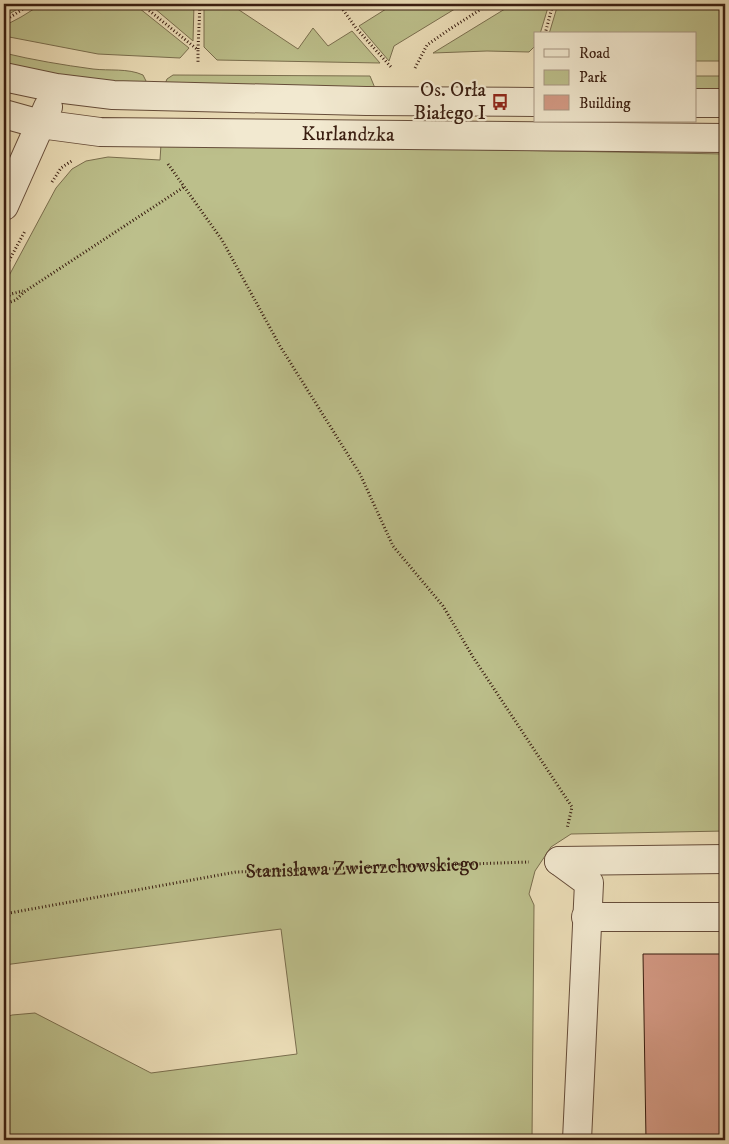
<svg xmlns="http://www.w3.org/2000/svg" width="729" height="1144" viewBox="0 0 729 1144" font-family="'IM FELL DW Pica',serif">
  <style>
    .green { fill: #bcbf8b; stroke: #7a6e4e }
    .building { fill: #d49a85; stroke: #391d10 }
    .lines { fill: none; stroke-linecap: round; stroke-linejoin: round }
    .minor-casing { stroke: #664d3a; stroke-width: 30 }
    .path { stroke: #391d10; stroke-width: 3; stroke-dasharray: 1 2.5; stroke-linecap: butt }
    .minor { stroke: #f2e9d0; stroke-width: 28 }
    .labels { text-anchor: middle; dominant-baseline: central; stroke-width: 4.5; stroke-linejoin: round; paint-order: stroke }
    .poi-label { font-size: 20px; fill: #391d10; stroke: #f2e9d0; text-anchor: end }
    .street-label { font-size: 20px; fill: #391d10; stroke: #f2e9d0 }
  </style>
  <rect width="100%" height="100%" fill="#ebddb7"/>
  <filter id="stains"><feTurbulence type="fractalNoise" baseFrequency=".004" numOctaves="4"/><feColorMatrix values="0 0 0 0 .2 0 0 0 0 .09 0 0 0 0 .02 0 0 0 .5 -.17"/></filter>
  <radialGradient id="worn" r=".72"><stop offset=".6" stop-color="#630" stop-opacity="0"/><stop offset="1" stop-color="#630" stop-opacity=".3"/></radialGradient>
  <path class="green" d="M4,4H26L4,17Z
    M42,4H134L189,48L180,58L98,54L4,36V26L21,17Z
    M148,4H194L193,41L154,8Z
    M204,4H230L298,49L313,28L328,46L352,31L380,63L217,60L204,47Z
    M394,4H463L394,46L389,61L359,26Z
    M513,4H549L540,34H535V46L529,52L487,51L433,53Z
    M558,4H725V61H695V34H549Z
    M4,53C33,60 63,65 93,69C109,71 128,68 143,75L146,81L145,90L4,67Z
    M173,75L370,76L377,93L165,84L167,79Z
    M695,76H725V89L721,91L695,93Z
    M161,144L725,154V831L571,834L551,847L535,871L529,894L534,905L532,1140H4V1018L12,1015L35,1013L151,1073L297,1054L281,929L4,965V285L56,188L72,169L86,161L108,157L160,160Z"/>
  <path class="building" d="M643,954H725V1140H646Z"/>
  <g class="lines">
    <g class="minor-casing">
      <g id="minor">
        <path d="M4,77L56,88L113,95L366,101L535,102"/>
        <path d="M695,103H725"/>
        <path id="s2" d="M4,114L40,124L100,132L725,138"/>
        <path d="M4,206L48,107"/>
        <path d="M559,861L589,883L577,1140"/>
        <path d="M559,861L725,859"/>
        <path d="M586,917H725"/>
      </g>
    </g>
    <g class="path">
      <path d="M141,4L198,50V64"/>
      <path d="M339,4L356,28L391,67"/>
      <path d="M4,21L31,4"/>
      <path d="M545,34L553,4"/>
      <path d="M198,49L200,4"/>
      <path d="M415,68L427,45L450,29L489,4"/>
      <path d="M168,164L222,240L280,346L360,474L393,546L443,606L473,657L572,807L567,829"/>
      <path d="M52,182L61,168L73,160"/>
      <path d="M4,270L25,231"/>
      <path d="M4,300L11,294L23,291"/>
      <path d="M4,304L16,300L24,292L184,187"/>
      <path id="s1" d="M4,914L236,872L529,862"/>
    </g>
    <use href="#minor" class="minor"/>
  </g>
  <defs>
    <g id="bus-bare" transform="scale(1.35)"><path d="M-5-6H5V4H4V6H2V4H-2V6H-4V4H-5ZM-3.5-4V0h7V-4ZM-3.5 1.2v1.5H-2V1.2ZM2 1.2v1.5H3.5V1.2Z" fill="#8f2418" stroke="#f2e9d0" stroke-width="2.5" paint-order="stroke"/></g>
  </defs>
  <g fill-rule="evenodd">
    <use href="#bus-bare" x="500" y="102"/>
  </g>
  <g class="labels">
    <g class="poi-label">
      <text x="486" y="90">Os. Orła<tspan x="486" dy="23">Białego I</tspan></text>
    </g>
    <g class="street-label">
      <text stroke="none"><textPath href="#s2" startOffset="346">Kurlandzka</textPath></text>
      <text stroke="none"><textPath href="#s1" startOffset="362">Stanisława Zwierzchowskiego</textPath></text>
    </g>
  </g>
  <rect width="729" height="1144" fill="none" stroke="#ebddb7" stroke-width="20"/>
  <rect x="5" y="5" width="719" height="1134" fill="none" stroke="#391d10" stroke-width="2.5"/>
  <rect x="10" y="10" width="709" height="1124" fill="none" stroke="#391d10"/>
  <rect x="534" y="32" width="162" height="90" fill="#f2e9d0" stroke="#a89783"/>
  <rect x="544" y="49" width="25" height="8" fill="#f2e9d0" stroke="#a89783"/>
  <text x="579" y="58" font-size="15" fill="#391d10">Road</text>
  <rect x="544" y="70" width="25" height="15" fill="#bcbf8b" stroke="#a89783"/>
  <text x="579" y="82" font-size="15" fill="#391d10">Park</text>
  <rect x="544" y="95" width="25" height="15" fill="#d49a85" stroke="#a89783"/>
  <text x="579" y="108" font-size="15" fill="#391d10">Building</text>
  <rect width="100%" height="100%" filter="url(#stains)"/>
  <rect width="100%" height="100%" fill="url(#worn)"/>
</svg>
